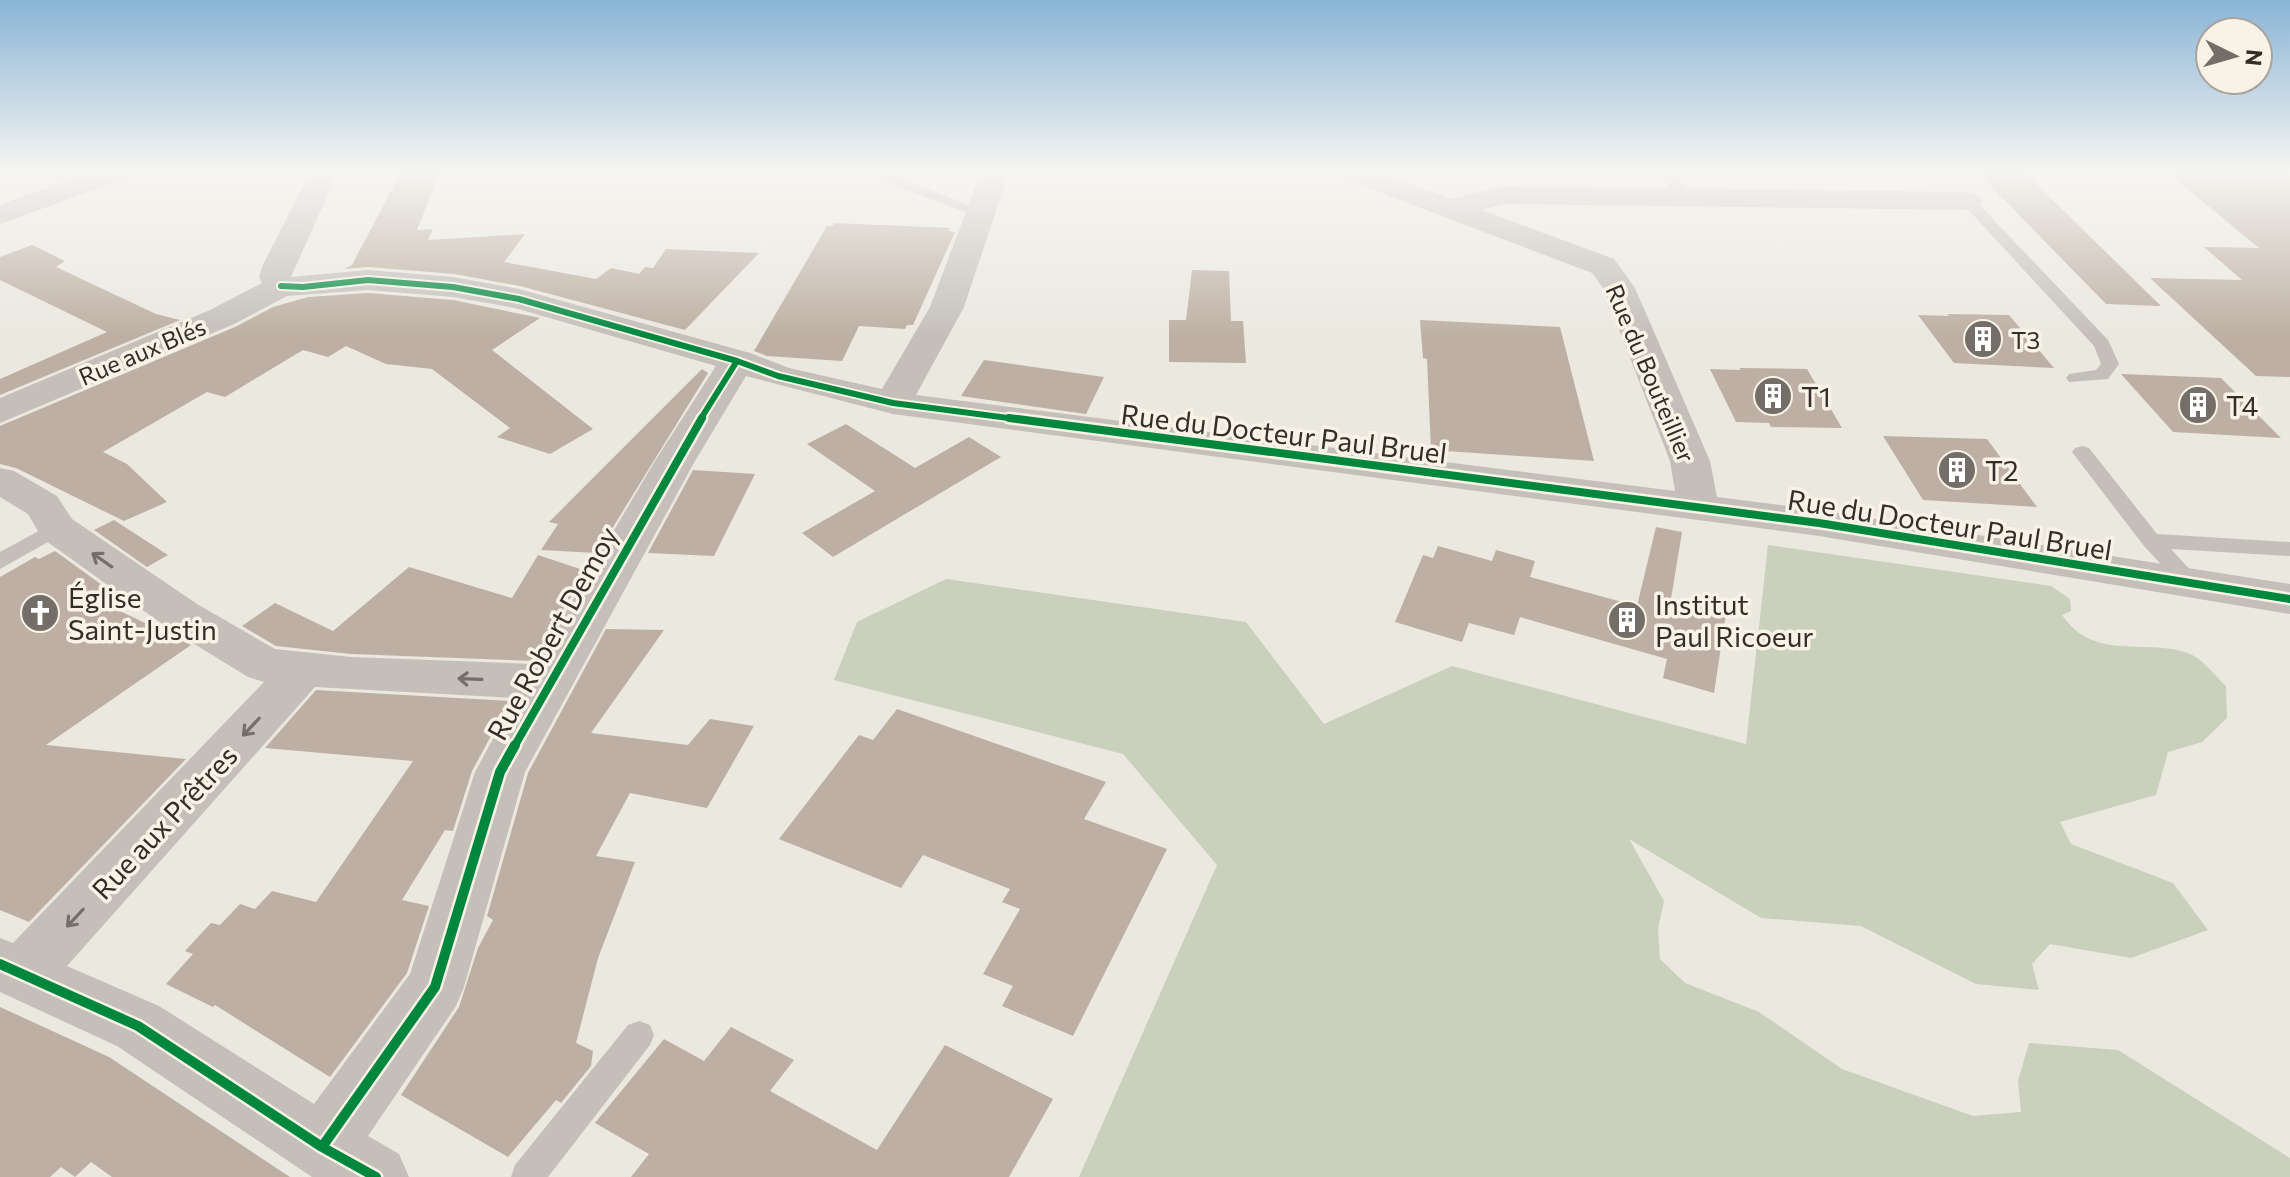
<svg xmlns="http://www.w3.org/2000/svg" width="2290" height="1177" viewBox="0 0 2290 1177" font-family="Commissioner,sans-serif">
  <style>
    .green { fill: #c9d0bb }
    .building { fill: #bdafa3 }
    .lines { fill: none; stroke-linecap: round; stroke-linejoin: round }
    .service { fill: #c4bfb9; fill-rule: evenodd }
    .minor { fill: #c4bfb9; fill-rule: evenodd }
    .cycleway-far2-casing { stroke: #f8f2e7; stroke-width: 10 }
    .cycleway-far1-casing { stroke: #f8f2e7; stroke-width: 13 }
    .cycleway-casing { stroke: #f8f2e7; stroke-width: 15 }
    .cycleway-far2 { stroke: #00873e; stroke-width: 6 }
    .cycleway-far1 { stroke: #00873e; stroke-width: 8 }
    .cycleway { stroke: #00873e; stroke-width: 10 }
    .oneway { stroke: #756f69 }
    .labels { text-anchor: middle; dominant-baseline: central; stroke-width: 7; stroke-linejoin: round; paint-order: stroke }
    .far-poi-label { font-size: 24px; fill: #342d28; stroke: #f8f2e7; text-anchor: start }
    .far-street-label { font-size: 24px; fill: #342d28; stroke: #f8f2e7 }
    .poi-label { font-size: 28px; fill: #342d28; stroke: #f8f2e7; text-anchor: start }
    .street-label { font-size: 28px; fill: #342d28; stroke: #f8f2e7 }
  </style>
  <rect width="100%" height="100%" fill="#ebe8e0"/>
  <path class="green" d="M1768,545L2051,586L2070,599L2071,611L2062,615C2094,662 2144,638 2188,653C2202,658 2215,676 2226,686L2227,718L2202,742L2168,752L2156,795L2060,822L2071,844L2173,883L2208,930L2131,958L2050,944L2032,964L2039,990L1976,984L1861,926L1761,918L1629,839L1664,901L1658,928L1660,959L1685,983L1759,1012L1842,1069L1973,1116L2021,1112L2018,1081L2029,1043L2118,1050L2290,1158V1177H1079L1217,865L1123,754L834,680L857,622L946,579L1246,622L1324,724L1452,666L1746,744Z"/>
  <path class="building" d="M401,172H440L417,230L433,229L428,240L525,234L504,262L596,279L611,268L639,274L645,267L653,268L666,249L759,253L685,330L520,286L454,274L368,267L344,269L352,265Z
    M1977,172H2024L2161,306L2106,304Z
    M2167,172H2290V377L2256,376L2150,278L2242,280L2204,247L2259,248Z
    M834,223L950,228L948,231L955,232L913,325H907L905,329L859,326L842,361L767,356L754,351L827,226H833Z
    M32,245L65,261L56,267L156,314L180,320L0,395V379L107,332L0,280V257Z
    M1192,270L1229,271L1231,321H1243L1246,363L1169,362V320H1186Z
    M368,293L453,300L540,318L492,350L593,429L550,454L497,437L510,428L432,369L386,364L346,346L328,357L303,350L225,397L207,392L103,452L127,464L167,502L124,521L16,468L0,464V426L235,327L273,307L308,297Z
    M1947,314L2009,315L2054,368L1954,363L1918,315L1949,316Z
    M1420,320L1560,327L1594,461L1431,450L1427,359L1423,358Z
    M984,360L1104,377L1086,414L961,396Z
    M1739,368L1807,369L1842,428L1771,427L1769,423L1736,422L1710,369L1741,370Z
    M702,369L708,373L597,553L541,550L558,524L549,522Z
    M2121,374L2221,378L2281,438L2173,432Z
    M846,424L915,468L969,437L1001,457L833,557L802,533L875,491L807,444Z
    M1883,436L1987,439L2037,507L1923,500Z
    M693,470L755,474L714,556L648,553Z
    M114,520L168,555L147,567L94,530Z
    M1656,527L1682,532L1671,599L1726,614L1714,693L1663,678L1667,659L1520,617L1514,635L1469,623L1462,642L1395,622L1423,555L1433,558L1438,546L1492,561L1496,550L1535,561L1530,577L1637,606Z
    M55,551L113,593L99,601L191,645L46,745L186,759L29,922L0,910V577L35,557L39,559Z
    M538,555L586,571L533,661L351,654L276,646L242,626L275,603L333,631L409,567L512,598Z
    M606,629L664,630L591,733L688,745L710,719L754,726L707,808L630,793L596,856L635,862L598,958L576,1043L593,1051L591,1066L561,1103L556,1100L508,1157L401,1095L459,1007L478,948L493,920L487,916L528,773Z
    M316,690L510,701L472,771L453,831L445,830L402,900L429,906L407,973L330,1077L215,1005L213,1007L166,984L193,954L185,951L211,923L220,925L240,904L255,909L272,891L316,902L413,761L265,748Z
    M897,709L1106,782L1084,819L1167,849L1073,1036L1002,1006L1013,986L983,974L1020,909L1002,902L1010,889L923,855L901,888L779,839L859,735L873,740Z
    M0,1007L109,1057L290,1177H112L91,1162L75,1177L61,1167L50,1177H0Z
    M731,1027L794,1060L770,1091L877,1150L945,1045L1053,1099L1009,1177H631L649,1154L595,1123L664,1039L704,1061Z"/>
  <g class="lines">
    <path class="service" d="M884,172H898L897,175L903,179L989,213L986,216H976L893,185L884,180Z
      M1477,172H1551L1552,173L1545,177L1484,176Z
      M1661,172H1675L1688,196L1686,199H1676Z
      M1968,197L1973,198L2108,340L2119,364L2108,379L2069,382L2066,378L2069,374L2096,370L2101,364L2094,346L1963,204V198Z
      M2082,446L2089,448L2157,534L2290,542V556L2171,549L2203,584L2200,589H2184L2144,546L2075,456L2072,452L2075,448Z
      M57,521L64,523L67,528L64,533L0,569V552Z
      M639,1021L650,1025L654,1035L650,1045L548,1177H511L515,1165L628,1025Z"/>
    <path class="minor" d="M91,172H131L127,178L0,224V205Z
      M310,172H338L291,277L368,270L453,277L519,289L750,353L789,368L882,389L930,307L981,172H1009L964,307L916,395L1675,491L1670,461L1603,288L1592,273L1342,178L1338,172H1378L1452,199L1503,186L1968,192L1978,195L1983,201L1978,207L1968,210L1504,204L1481,210L1614,259L1635,288L1710,461L1717,497L1819,510L2290,584V614L1819,536L893,414L746,376L695,461L525,772L464,987L456,1006L368,1136L399,1154L409,1177H312L117,1046L0,992V938L13,943L264,682L248,677L165,626L42,538L28,514L0,497V468L14,471L57,496L72,519L197,604L275,649L351,657L535,664L655,461L716,366L515,308L453,297L368,290L287,296L234,324L0,423V398L210,310L262,283L259,277L262,267ZM315,687L515,698L475,772L410,974L314,1104L159,1006L67,966Z"/>
    <g class="cycleway-far2-casing">
      <path id="cycleway-far2" d="M281,286L303,287L368,280L453,287L519,299L737,361L778,376L893,403L1024,420
        M700,420L737,361"/>
    </g>
    <g class="cycleway-far1-casing">
      <path id="cycleway-far1" d="M1009,418L1819,523L2290,599
        M514,747L702,418"/>
    </g>
    <g class="cycleway-casing">
      <path id="cycleway" d="M0,964L138,1026L322,1147L376,1177
        M322,1147L435,987L500,772L515,745"/>
    </g>
    <use href="#cycleway-far2" class="cycleway-far2"/>
    <use href="#cycleway-far1" class="cycleway-far1"/>
    <use href="#cycleway" class="cycleway"/>
  </g>
  <defs><path id="oneway-shaft" d="M-6 0H5M1.5-3L5.5 0L1.5 3" fill="none" stroke-width="1.6" stroke-linecap="round" stroke-linejoin="round" transform="scale(2)"/></defs>
  <g class="oneway">
    <use href="#oneway-shaft" transform="translate(102 560) rotate(-145)"/>
    <use href="#oneway-shaft" transform="translate(470 679) rotate(-178)"/>
    <use href="#oneway-shaft" transform="translate(251 727) rotate(133)"/>
    <use href="#oneway-shaft" transform="translate(75 918) rotate(133)"/>
  </g>
  <linearGradient id="sky" x2="0" y2="1"><stop stop-color="#8ab5d6"/><stop offset="0.51" stop-color="#f6f5f1"/><stop offset="1" stop-color="#f6f5f1" stop-opacity="0"/></linearGradient>
  <rect width="2290" height="337" fill="url(#sky)"/>
  <defs>
    <g id="building-disc" transform="scale(2)"><circle r="9.5" fill="#746e68" stroke="#f8f2e7"/><path d="M-4-6H4V6H1V3H-1V6H-4ZM-2.5-4.3h1.7v1.8h-1.7ZM.8-4.3h1.7v1.8H.8ZM-2.5-1h1.7V.8h-1.7ZM.8-1h1.7V.8H.8Z" fill="#fff"/></g>
    <g id="church-disc" transform="scale(2)"><circle r="9.5" fill="#746e68" stroke="#f8f2e7"/><path d="M-1.2-6h2.4v3.5h3.3v2.4h-3.3V6h-2.4V-.1h-3.3v-2.4h3.3Z" fill="#fff"/></g>
  </defs>
  <g fill-rule="evenodd">
    <use href="#building-disc" x="1983" y="339"/>
    <use href="#building-disc" x="1773" y="396"/>
    <use href="#building-disc" x="2198" y="405"/>
    <use href="#building-disc" x="1957" y="470"/>
    <use href="#church-disc" x="40" y="613"/>
    <use href="#building-disc" x="1627" y="620"/>
  </g>
  <g class="labels">
    <g class="far-poi-label">
      <text x="2011" y="339">T3</text>
    </g>
    <g class="far-street-label">
      <text transform="translate(142 351) rotate(-23)">Rue aux Blés</text>
      <text transform="translate(1651 373) rotate(67)">Rue du Bouteillier</text>
    </g>
    <g class="poi-label">
      <text x="1801" y="396">T1</text>
      <text x="2226" y="405">T4</text>
      <text x="1985" y="470">T2</text>
      <text x="68" y="597">Église<tspan x="68" dy="32">Saint-Justin</tspan></text>
      <text x="1655" y="604">Institut<tspan x="1655" dy="32">Paul Ricoeur</tspan></text>
    </g>
    <g class="street-label">
      <text transform="translate(1284 433) rotate(7)">Rue du Docteur Paul Bruel</text>
      <text transform="translate(1950 524) rotate(9)">Rue du Docteur Paul Bruel</text>
      <text transform="translate(552 633) rotate(-61)">Rue Robert Demoy</text>
      <text transform="translate(164 822) rotate(-47)">Rue aux Prêtres</text>
    </g>
  </g>
  <g transform="translate(2234 56) rotate(95)"><circle r="38" fill="#f8f2e7" stroke="#aaa39b" stroke-width="2"/>
  <path d="M0-6L14 30L0 20L-14 30Z" fill="#746e68"/>
  <text y="-12" font-size="22" font-weight="bold" text-anchor="middle" fill="#342d28">N</text>
  </g>
</svg>
